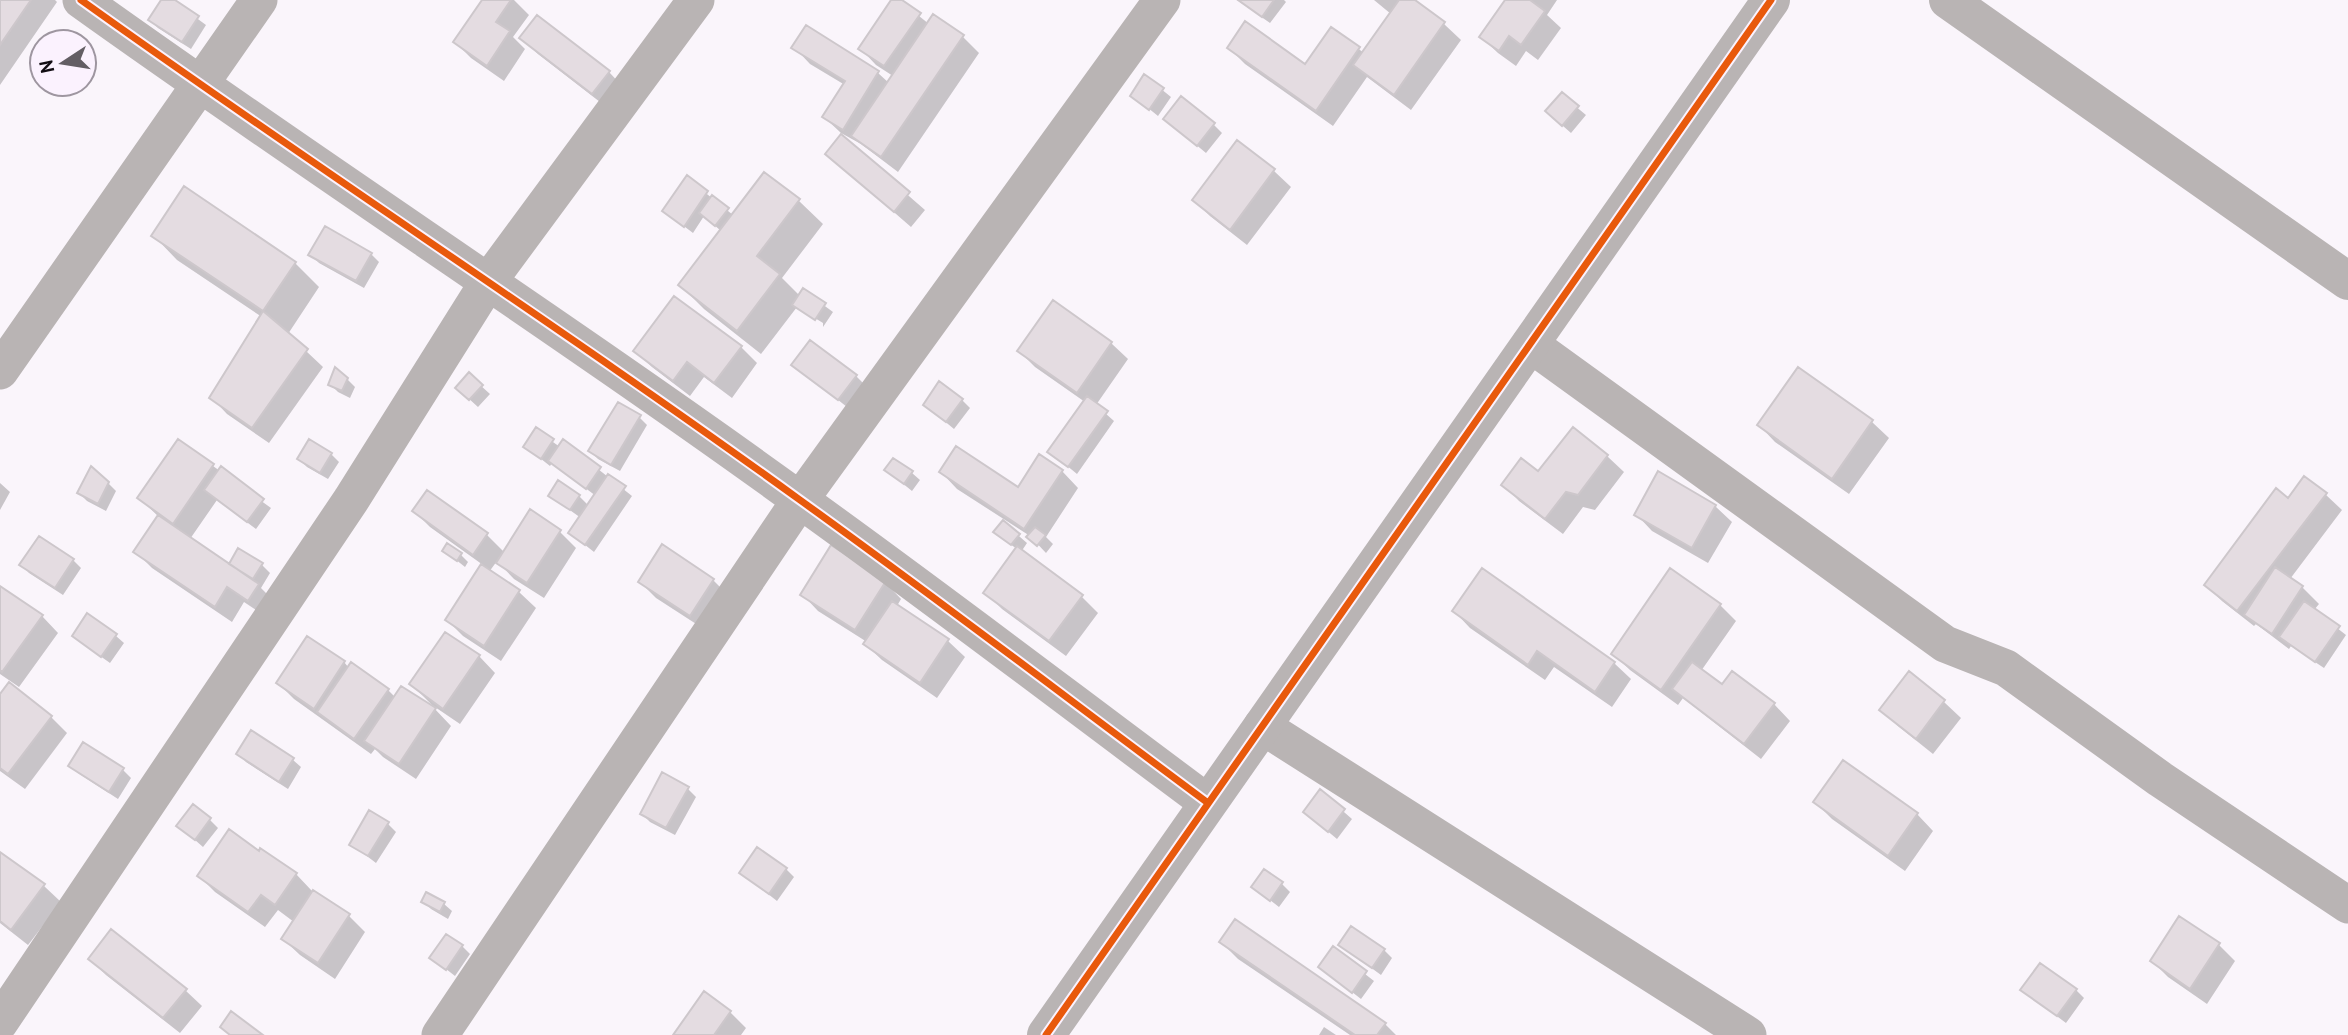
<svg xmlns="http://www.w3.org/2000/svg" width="2348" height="1035" viewBox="0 0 2348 1035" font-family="'PT Sans',sans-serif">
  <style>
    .shadow { fill: #0003 }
    .building { fill: #e4dce1; stroke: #cdc7cb; stroke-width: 2 }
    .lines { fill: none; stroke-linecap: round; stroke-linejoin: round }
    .street { stroke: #b9b4b4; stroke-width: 37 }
    .secondary { stroke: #b9b4b4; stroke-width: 38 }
    .cycleway-casing { stroke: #fbf2fe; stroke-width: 11 }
    .cycleway { stroke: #e8590c; stroke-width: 7 }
  </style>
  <rect width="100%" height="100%" fill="#faf5fb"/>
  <path class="shadow" d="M0,0H55L57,2L0,85Z
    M163,0H172L206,25L191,49L158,28L150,20Z
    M484,0H514L529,15L513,37L525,49L504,81L471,58L455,42Z
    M894,0H899L929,24L962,36L979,53L898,172L861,144L841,133L824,117L845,85L810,64L794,47L807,27L878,73L889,83L893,76L876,65L860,48Z
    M1237,0H1284L1286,2L1270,23Z
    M1374,0H1412L1444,24L1461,40L1411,110L1367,77L1333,126L1245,64L1229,48L1306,66L1332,29L1364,53L1391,14Z
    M1507,0H1557L1547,15L1561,28L1538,60L1526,51L1516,66L1498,53L1481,37Z
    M522,38L609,72L625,89L609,109L538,54Z
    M1145,76L1171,97L1158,116L1132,95Z
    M1562,95L1586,115L1571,133L1555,119Z
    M1165,119L1214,125L1222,133L1206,153Z
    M841,137L925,210L911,227L827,154Z
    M1238,142L1274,171L1291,187L1247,245L1210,216L1194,200Z
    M765,174L799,201L823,224L782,278L800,296L803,290L833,312L823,327V323L797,307L761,354L704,309L680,285L721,231L704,216L693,233L664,211L687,178L733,215Z
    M154,236L295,263L319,287L288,334L323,367L269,443L227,414L211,397L262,317L177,260Z
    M371,254L379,262L364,288L319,263L311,255Z
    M1111,343L1128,359L1096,405L1114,421L1077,474L1049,451L1085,402L1035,367L1019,351Z
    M741,347L757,363L732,398L704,377L690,396L652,367L635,351Z
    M794,365L856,376L864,384L847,407Z
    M1798,369L1872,422L1889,438L1849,494L1775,442L1759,425Z
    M469,375L490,394L478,407L457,388Z
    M347,379L355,387L350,398L338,392L330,384Z
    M962,400L970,408L954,429L925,405Z
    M639,417L647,425L620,471L598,459L590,451Z
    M1573,429L1607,456L1624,472L1595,510L1583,507L1563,534L1519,501L1503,484L1538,474Z
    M536,430L560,447L564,442L632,496L594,552L570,533L581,518L550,496H579L589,506L596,496L552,463L550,466L526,447Z
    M331,454L339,462L328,479L307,467L299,459Z
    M213,466L271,508L256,529L217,500L190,539L229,566L238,550L262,565L270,573L261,588L275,602L265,616L244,602L232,622L152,568L136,552L159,517L139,498Z
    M886,470L912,473L920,480L912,491Z
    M1062,471L1078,488L1046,537L1053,544L1046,553L1030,536L957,489L941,472L1018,489Z
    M0,483L10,492L0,510Z
    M108,483L116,491L106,511L87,501L79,493Z
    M427,492L487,535L504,552L530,512L560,532L576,548L544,598L514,579L497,561L489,572L519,592L536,608L501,661L463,636L447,620L483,565L430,527L414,511Z
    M2325,494L2342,510L2290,579L2302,587L2319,604L2314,610L2346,635L2324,668L2291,646L2289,649L2256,624L2254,626L2222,601L2206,585L2288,501Z
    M1715,506L1732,522L1708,563L1652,531L1636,514Z
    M1003,522L1027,543L1021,552L1082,597L1098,613L1066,656L1002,609L985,592L1017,549L1003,539Z
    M663,547L713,580L730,597L707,631L656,598L640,582Z
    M445,551L460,554L468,562L465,567Z
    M73,560L81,568L63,595L29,573L22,565Z
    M885,582L901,599L897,606L948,641L965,657L937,698L882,660L865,644L867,642L818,611L802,594Z
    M0,588L42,616L58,633L19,687L0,674Z
    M1720,605L1736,621L1701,671L1722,687L1774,704L1790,721L1761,759L1683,698L1678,705L1630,670L1613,654Z
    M1454,611L1614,663L1631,679L1612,707L1554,667L1545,680L1470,628Z
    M116,636L124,643L110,663L82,643Z
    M479,656L495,673L460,724L432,705L411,684Z
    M344,662L349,668L388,690L395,697L433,707L451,726L416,779L383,757L375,749L371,754L294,699L278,683Z
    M1909,674L1944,702L1961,718L1933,754L1898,726L1881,710Z
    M0,697L51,717L67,733L25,789L0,771Z
    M252,733L293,760L301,767L288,789L246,762L239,754Z
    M84,744L123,770L131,778L118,799L78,773L70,766Z
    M688,789L696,797L675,835L650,822L642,814Z
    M1321,792L1352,819L1337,839L1313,819Z
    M1815,802L1917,814L1933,831L1905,871L1832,819Z
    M210,820L218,828L203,847L187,833Z
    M388,824L396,832L376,863L351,844Z
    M260,853L296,874L312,891L349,916L365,932L335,979L300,955L283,939L294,922L278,910L265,927L215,892L199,876Z
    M0,855L44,886L61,902L28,945L0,923Z
    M786,869L794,877L777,901L741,873Z
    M1282,884L1290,892L1279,907L1253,887Z
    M427,894L444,904L452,911L448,919L431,909L423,901Z
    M1221,942L1385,1024L1396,1035H1350L1238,959Z
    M1340,945L1384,950L1392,958L1381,975Z
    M2219,945L2235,961L2207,1004L2168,977L2152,961Z
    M462,946L470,954L455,976L432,958Z
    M1333,949L1374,981L1361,999L1320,967Z
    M90,959L185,990L202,1006L180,1033L106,975Z
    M2022,990H2076L2084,998L2066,1023Z
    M730,1012L746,1028L741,1035H675Z
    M1324,1027L1336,1035H1319Z"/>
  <path class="building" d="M0,0H31L0,45Z
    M161,0H175L199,16L182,42L148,20Z
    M482,0H511L496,22L510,31L487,66L453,42Z
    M891,0H902L921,13L884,66L858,49Z
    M1238,0H1274L1262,17Z
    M1399,0H1415L1445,22L1394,95L1353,65Z
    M1505,0H1530L1545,11L1521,45L1509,36L1499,51L1479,37Z
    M933,14L964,35L881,157L851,136Z
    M537,15L610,71L592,94L519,38Z
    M1245,21L1305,64L1331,27L1360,47L1316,111L1227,48Z
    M806,25L879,71L843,130L822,117L845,81L791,48Z
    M1144,74L1164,88L1149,110L1130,96Z
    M1562,92L1579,106L1562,126L1545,111Z
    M1181,96L1215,123L1197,146L1163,119Z
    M841,134L910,192L894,212L825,154Z
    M1237,140L1275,169L1230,230L1192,200Z
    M764,172L800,199L757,256L780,274L737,331L678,285Z
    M687,175L708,191L684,227L662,211Z
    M184,186L296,262L263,311L151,236Z
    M712,195L729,208L715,226L699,213Z
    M325,226L372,253L356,281L308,255Z
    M803,288L826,303L815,320L792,305Z
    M674,296L742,346L714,383L687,362L673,381L633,351Z
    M1053,300L1112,342L1077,393L1017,351Z
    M263,311L308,349L252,428L209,398Z
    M810,340L857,375L838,400L791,365Z
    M335,367L348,378L342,391L328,385Z
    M1798,367L1873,420L1832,479L1757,425Z
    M469,372L483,385L469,400L455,388Z
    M939,381L963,399L946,422L923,405Z
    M1087,396L1108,411L1068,467L1047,452Z
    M618,402L641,415L611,465L588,451Z
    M536,427L554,439L541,459L523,447Z
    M1573,427L1608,455L1578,495L1566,492L1545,519L1501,485L1521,458L1538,471Z
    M178,439L214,464L173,524L137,498Z
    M309,439L332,453L320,473L297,459Z
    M563,439L601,467L586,489L548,461Z
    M956,446L1018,487L1039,454L1063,470L1024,529L939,472Z
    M893,458L913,471L904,484L884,470Z
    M91,466L109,482L98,504L77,493Z
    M221,466L264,499L247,522L204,490Z
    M1658,471L1716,505L1692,548L1634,515Z
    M608,474L626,486L585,545L568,533Z
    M2304,476L2327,493L2237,611L2204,585L2276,488L2288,498Z
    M558,480L580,495L570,510L548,496Z
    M427,490L488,533L473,555L412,511Z
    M530,509L561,530L527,583L496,563Z
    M158,515L259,584L248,601L227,587L215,607L133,552Z
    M1003,520L1020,534L1011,545L993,532Z
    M1035,527L1046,535L1037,546L1026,537Z
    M39,536L74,559L55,588L19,565Z
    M447,543L462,553L457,561L442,551Z
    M662,544L714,579L690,616L638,582Z
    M831,545L886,581L855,630L800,595Z
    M1017,546L1083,595L1049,641L983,593Z
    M238,548L263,563L253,579L229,564Z
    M481,564L520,590L484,646L445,620Z
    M2275,567L2303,586L2272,634L2244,615Z
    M1482,568L1615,662L1595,692L1537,651L1528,665L1452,611Z
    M1670,568L1721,604L1661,690L1611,654Z
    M0,586L43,615L2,672L0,670Z
    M892,601L949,639L920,683L863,644Z
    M2304,601L2340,626L2315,662L2279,637Z
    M87,613L117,634L101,657L72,636Z
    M445,632L480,655L443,709L409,684Z
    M307,636L345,661L314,709L276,683Z
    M351,662L389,689L354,739L317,712Z
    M1692,662L1722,684L1732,671L1775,703L1744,744L1672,689Z
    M1909,671L1945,700L1916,739L1879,710Z
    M9,682L52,716L8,774L0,768V694Z
    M401,686L436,708L399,764L364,741Z
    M251,730L294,758L279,782L236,754Z
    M83,742L124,768L109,792L68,766Z
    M1843,760L1918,813L1888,856L1813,802Z
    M662,772L689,787L666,828L640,814Z
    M1320,789L1345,809L1328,832L1303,812Z
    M193,804L211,818L195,840L176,826Z
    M369,810L389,822L368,856L349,845Z
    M229,829L259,851L260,848L297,873L275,905L261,895L248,912L197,876Z
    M757,847L787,868L769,894L739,873Z
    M0,852L45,884L11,930L0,921Z
    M1264,869L1283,882L1270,901L1251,887Z
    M313,890L350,914L318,963L281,939Z
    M426,892L445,902L440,912L421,902Z
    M2179,916L2220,943L2190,989L2150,961Z
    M1235,919L1386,1023L1377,1035H1355L1219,942Z
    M1351,926L1385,949L1372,968L1338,945Z
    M111,929L187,989L163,1018L88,959Z
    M446,934L463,945L446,970L429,958Z
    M1333,946L1367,971L1352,993L1318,967Z
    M2040,963L2077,989L2057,1016L2020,990Z
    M704,991L731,1011L714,1035H673Z
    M231,1011L263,1035H230L220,1027Z"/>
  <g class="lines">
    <path class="street" d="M81,0C318,170 564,329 800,500C938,599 1072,702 1208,803
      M1530,344L1945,644L2006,668L2160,779L2348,905
      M0,371L259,0
      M1262,726L1748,1035
      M0,1022L351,500L488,282L696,0
      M440,1035L800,500L1162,0"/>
    <path class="secondary" d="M1948,0L2348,281
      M1046,1035L1771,0"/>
    <g class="cycleway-casing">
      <path id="cycleway" d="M81,0C318,170 564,329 800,500C938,599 1072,702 1208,803
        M1046,1035L1771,0"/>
    </g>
    <use href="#cycleway" class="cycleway"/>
  </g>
  <g transform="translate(63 63) rotate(258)"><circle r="33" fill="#fbf2fe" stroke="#9e96a0" stroke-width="2"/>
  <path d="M0-5L12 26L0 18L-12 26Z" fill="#635e64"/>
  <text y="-10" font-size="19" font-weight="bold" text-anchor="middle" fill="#120d13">N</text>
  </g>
</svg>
